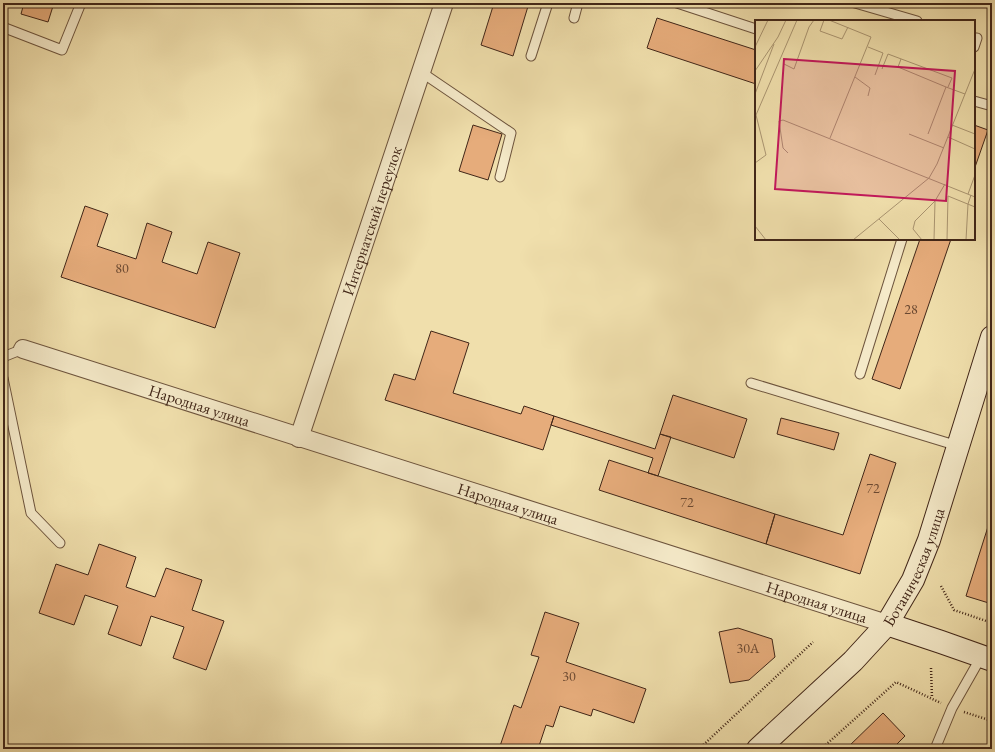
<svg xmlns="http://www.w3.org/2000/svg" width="995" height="752" viewBox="0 0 995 752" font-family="'EB Garamond',serif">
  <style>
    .building { fill: #e6ac7b; stroke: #412618 }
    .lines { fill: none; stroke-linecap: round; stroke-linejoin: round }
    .lane-casing { stroke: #6d543d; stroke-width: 11 }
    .street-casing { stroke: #6d543d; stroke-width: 20 }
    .secondary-casing { stroke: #412618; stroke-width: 24 }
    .path { stroke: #412618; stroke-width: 2.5; stroke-dasharray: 1 2; stroke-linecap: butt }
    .lane { stroke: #f5eac9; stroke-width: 9 }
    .street { stroke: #f5eac9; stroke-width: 18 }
    .secondary { stroke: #f5eac9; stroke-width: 22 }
    .labels { text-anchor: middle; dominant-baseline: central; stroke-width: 3; stroke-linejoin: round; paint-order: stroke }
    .number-label { font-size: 14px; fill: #6a4831 }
    .street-label { font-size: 16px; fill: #412618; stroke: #f5eac9 }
    .inset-road { fill: none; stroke: #aa9571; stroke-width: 1 }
    .view { fill: #c2185b; fill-opacity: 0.15; stroke: #c2185b; stroke-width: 2 }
    .inset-edge { fill: none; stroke: #412618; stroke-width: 2 }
  </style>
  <rect width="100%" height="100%" fill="#f0dfac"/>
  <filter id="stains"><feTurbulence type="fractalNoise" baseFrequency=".005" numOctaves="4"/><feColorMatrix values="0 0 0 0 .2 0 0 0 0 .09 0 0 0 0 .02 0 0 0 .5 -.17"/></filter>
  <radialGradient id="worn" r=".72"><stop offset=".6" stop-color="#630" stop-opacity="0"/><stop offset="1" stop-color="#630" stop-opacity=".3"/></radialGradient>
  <path class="building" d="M24,3H54L48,22L21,14Z
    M494,3H529L513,56L481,45Z
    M657,18L756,50V84L647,48Z
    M473,125L502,134L488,180L459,171Z
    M974,125L988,130L974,170Z
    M85,206L108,214L97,246L136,259L147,223L172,232L162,262L197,274L208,242L240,253L215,328L61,277Z
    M920,239H951L900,389L872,379Z
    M431,331L469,343L453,393L521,414L524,406L554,416L543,450L385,400L394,374L415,380Z
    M673,395L747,419L734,458L660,434Z
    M554,416L655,449L660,434L671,437L658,476L648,473L653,458L551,425Z
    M781,418L839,433L834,450L777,434Z
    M870,454L896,463L860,574L766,544L775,514L843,535Z
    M609,460L775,514L766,544L599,490Z
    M992,514V604L966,596Z
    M99,544L136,557L126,587L155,597L166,568L202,580L192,610L224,621L206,670L173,658L184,627L151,616L141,646L108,634L118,606L85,595L74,625L39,613L56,564L88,575Z
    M545,612L579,623L566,662L646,689L634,723L593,709L591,716L560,706L553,727L546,725L538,749H499L514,705L521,708L539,657L531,655Z
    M738,628L772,639L775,657L749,680L730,683L719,632Z
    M883,713L905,736L892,749H846Z
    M980,747V749H949V748Z"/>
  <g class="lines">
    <g class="lane-casing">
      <path id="lane" d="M677,3L756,29
        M855,3L917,21
        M574,18L578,3
        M5,28L62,50L81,3
        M974,38H977L974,47
        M531,56L548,3
        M421,72L511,133L500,177
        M974,101L992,106
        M3,357L23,349
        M860,374L902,239
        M3,378L31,513L60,543
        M978,382L992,387
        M751,383L958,446
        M935,749L952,708L981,657"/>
    </g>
    <g class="street-casing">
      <g id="street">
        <path id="s1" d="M23,349L887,624"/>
        <path id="s2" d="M299,438L444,3"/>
      </g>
    </g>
    <g class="secondary-casing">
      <g id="secondary">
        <path d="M887,624L941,642L992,660"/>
        <path id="s3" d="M758,749L853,661L887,624L913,580L929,540L992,337"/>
      </g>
    </g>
    <path class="path" d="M941,586L954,610L992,623
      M931,668L932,698
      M964,712L992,721
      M699,749L813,642
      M821,749L896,682L941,703"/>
    <use href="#lane" class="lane"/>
    <use href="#street" class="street"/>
    <use href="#secondary" class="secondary"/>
  </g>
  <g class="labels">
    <g class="number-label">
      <text x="122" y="268">80</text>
      <text x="911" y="309">28</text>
      <text x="873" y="488">72</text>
      <text x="687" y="502">72</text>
      <text x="748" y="648">30А</text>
      <text x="569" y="676">30</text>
    </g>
    <g class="street-label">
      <text stroke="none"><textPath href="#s2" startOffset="229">Интернатский переулок</textPath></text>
      <text stroke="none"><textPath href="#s1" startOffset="185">Народная улица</textPath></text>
      <text stroke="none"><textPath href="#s1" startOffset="509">Народная улица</textPath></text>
      <text stroke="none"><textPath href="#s3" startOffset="243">Ботаническая улица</textPath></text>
      <text stroke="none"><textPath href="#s1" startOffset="833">Народная улица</textPath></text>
    </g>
  </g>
  <g transform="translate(755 20)">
    <rect width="220" height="220" fill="#f0dfac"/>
    <path class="inset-road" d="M69,0L65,11L87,19L93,7M74,0L116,17L75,118M0,27L13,0M113,27L128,33L120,55M146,39L143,47L191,67M29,44L39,49L54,7L59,0M127,49L133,34L197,58L193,67M0,51L23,17L31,0M100,57L115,68L113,76M0,74L19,24M197,105L220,114M154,114L189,128M173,114L191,67L210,74M193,117L220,129M33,133L28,128L24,101L28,100L220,177M0,143L11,135L1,95L42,0M213,174L220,155M124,199L145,220M0,206L11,220M98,220L174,158L182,144L220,49M167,220L158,209L160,201L180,181L190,164M179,220L180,181M192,220L193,176L220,187M211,220L213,184L216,175"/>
    <path class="view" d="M29,39L200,51L191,181L20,169Z"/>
    <rect width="220" height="220" class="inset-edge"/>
  </g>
  <rect width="995" height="752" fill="none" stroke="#f0dfac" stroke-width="16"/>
  <rect x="4" y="4" width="987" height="744" fill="none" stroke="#412618" stroke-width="2"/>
  <rect x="8" y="8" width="979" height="736" fill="none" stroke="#412618"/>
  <rect width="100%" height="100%" filter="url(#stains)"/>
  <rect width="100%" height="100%" fill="url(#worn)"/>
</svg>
